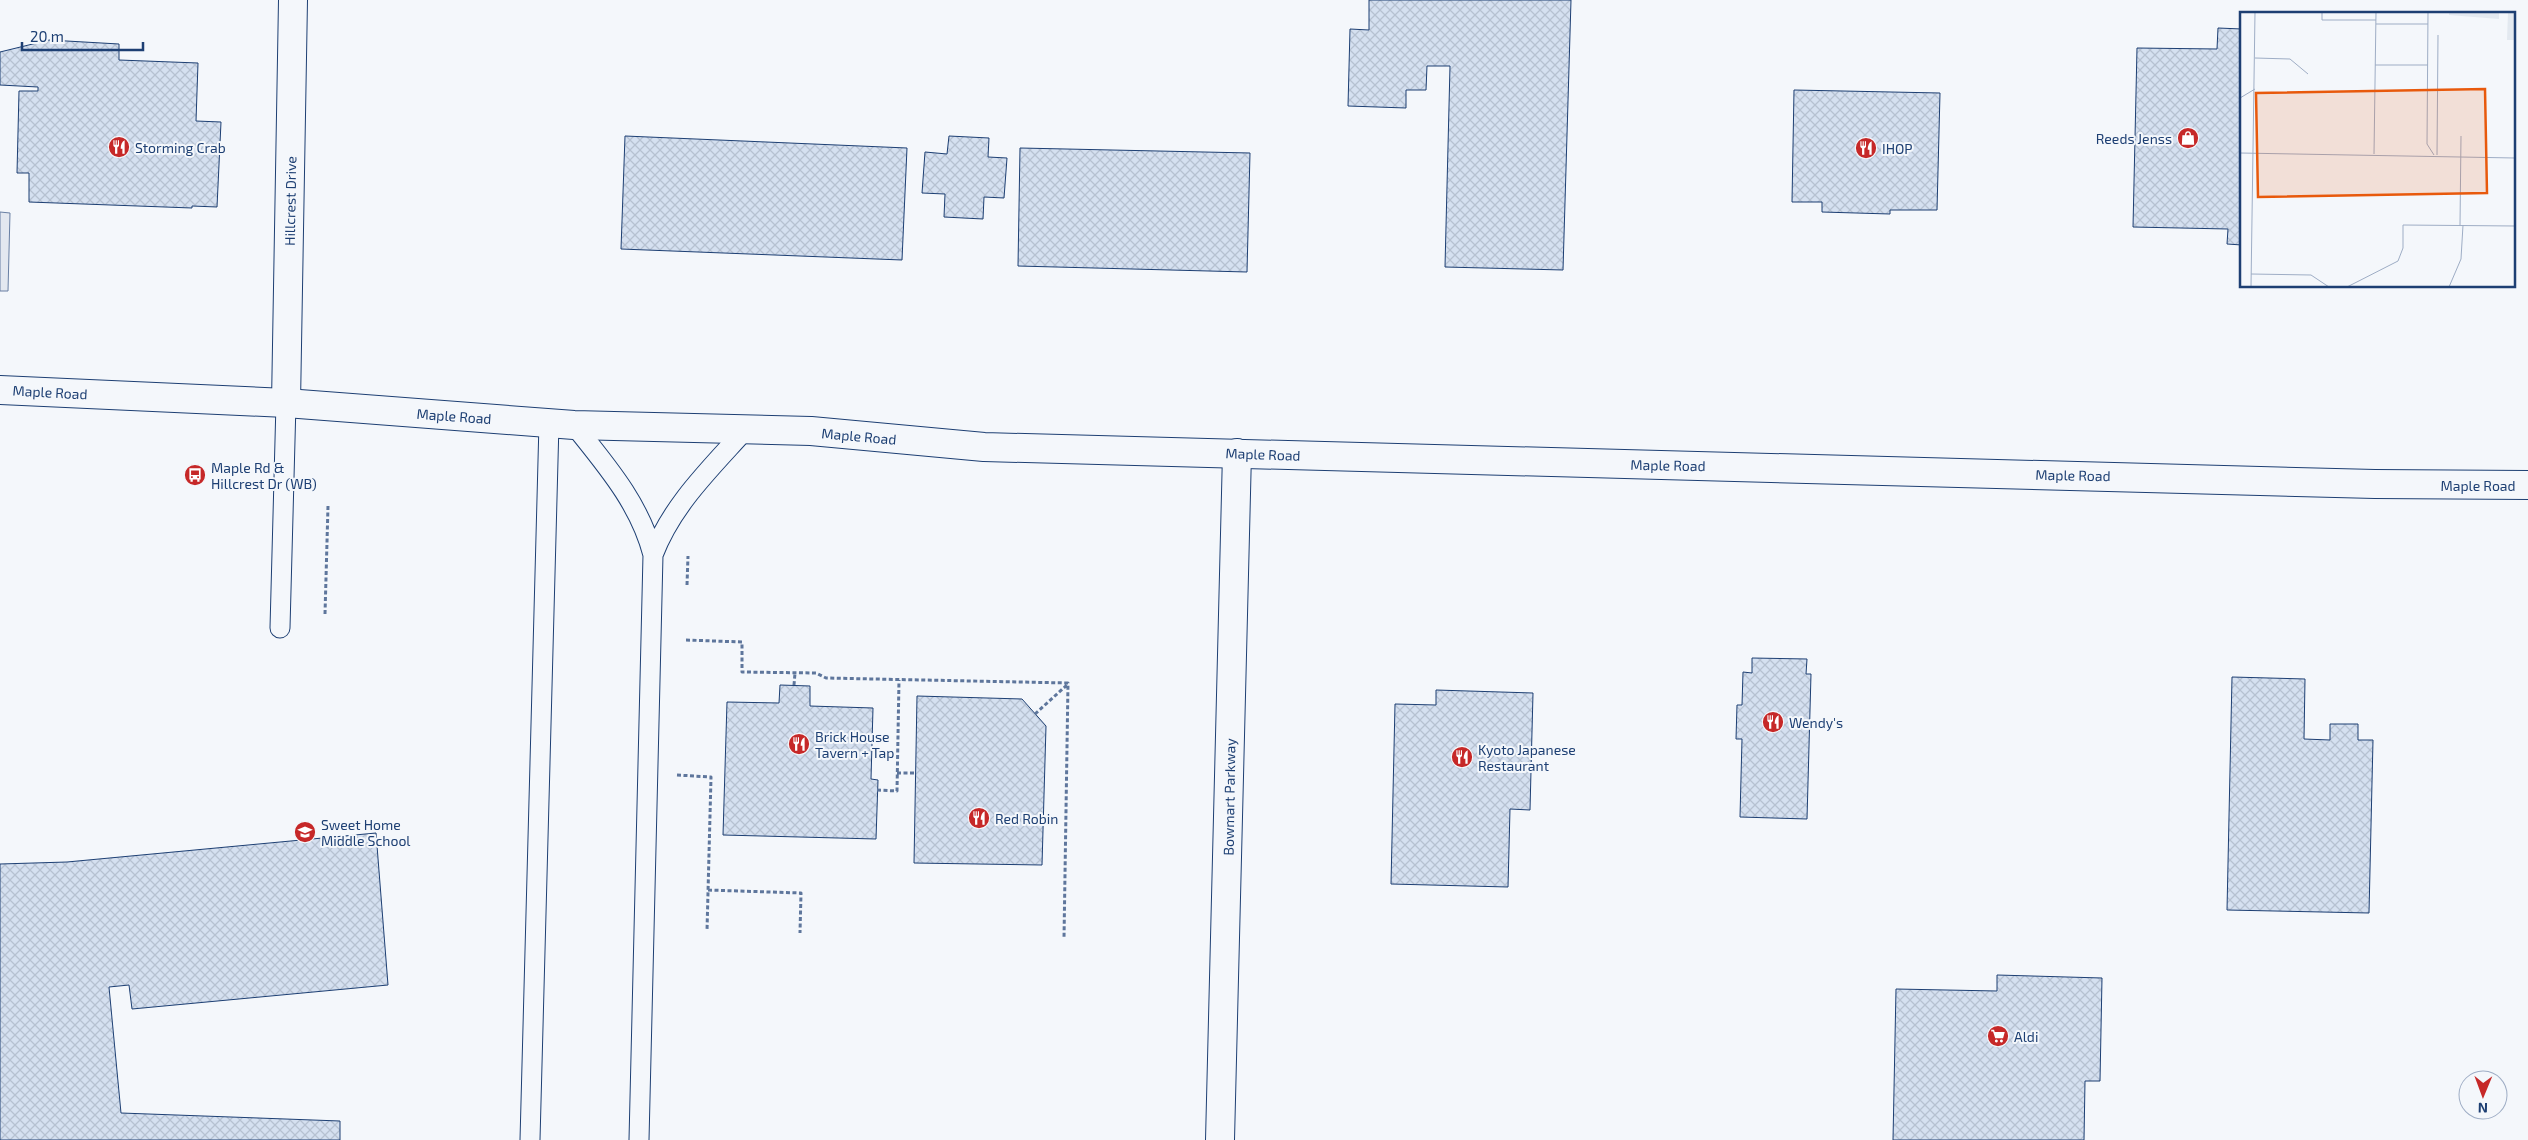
<svg xmlns="http://www.w3.org/2000/svg" width="2528" height="1140" viewBox="0 0 2528 1140" font-family="'Exo 2',sans-serif">
  <style>
    .parking { fill: #e3e8f0; stroke: #687fa3 }
    .building { fill: url(#building-cross-hatch); stroke: #1d3f73 }
    .lines { fill: none; stroke-linecap: round; stroke-linejoin: round }
    .lane-casing { stroke: #1d3f73; stroke-width: 21 }
    .street-casing { stroke: #1d3f73; stroke-width: 30 }
    .secondary-casing { stroke: #1d3f73; stroke-width: 30 }
    .path { stroke: #5e769c; stroke-width: 3; stroke-dasharray: 4 2.5; stroke-linecap: butt }
    .lane { stroke: #f4f7fb; stroke-width: 19 }
    .street { stroke: #f4f7fb; stroke-width: 28 }
    .secondary { stroke: #f4f7fb; stroke-width: 28 }
    .labels { text-anchor: middle; dominant-baseline: central; stroke-width: 4; stroke-linejoin: round; paint-order: stroke }
    .poi-label { font-size: 14px; fill: #1d3f73; stroke: #f4f7fb; text-anchor: start }
    .street-label { font-size: 14px; fill: #1d3f73; stroke: #f4f7fb }
    .inset-road { fill: none; stroke: #9eadc5; stroke-width: 1 }
    .view { fill: #e8590c; fill-opacity: 0.15; stroke: #e8590c; stroke-width: 2.5 }
    .inset-edge { fill: none; stroke: #1d3f73; stroke-width: 2.5 }
  </style>
  <defs>
    <pattern id="building-cross-hatch" width="8" height="8" patternUnits="userSpaceOnUse" patternTransform="scale(1.25)"><rect width="8" height="8" fill="#d5e0f0"/><path d="M0 0l8 8M0 8l8-8" fill="none" stroke="#b6c1d1"/></pattern>
  </defs>
  <rect width="100%" height="100%" fill="#f4f7fb"/>
  <path class="parking" d="M0,212L10,213L8,291H0Z"/>
  <path class="building" d="M1369,0H1571L1563,270L1445,267L1450,66H1427L1426,90H1406V108L1348,106L1350,29L1369,30Z
    M2218,28L2242,29V245L2227,244L2228,229L2133,227L2137,48L2217,49Z
    M49,40L119,44V60L198,63L196,121L221,122L217,207L192,206V208L29,202V173H17L19,91H38V87L0,85V52Z
    M1794,90L1940,93L1937,210H1890V214L1822,212V202H1792Z
    M625,136L907,148L902,260L621,249Z
    M949,136L989,138L988,157L1007,158L1004,198L984,197L983,219L944,217L945,194L922,193L925,152L947,154Z
    M1020,148L1250,153L1247,272L1018,266Z
    M1752,658L1807,659L1806,674H1811L1807,819L1740,817L1742,739H1736L1737,705H1742L1743,672L1752,673Z
    M2232,677L2305,679L2304,739L2330,740V724H2358V740H2373L2369,913L2227,910Z
    M780,685L810,686V706L873,708L871,779L878,780L876,839L723,835L727,702L779,703Z
    M1436,690L1533,693L1530,810L1510,809L1508,887L1391,884L1395,704L1436,705Z
    M917,696L1022,699L1046,726L1042,865L914,863Z
    M376,833L388,985L132,1009L129,985L109,987L121,1113L340,1121V1140H0V864L67,862Z
    M1997,975L2102,978L2100,1081H2085L2084,1140H1893L1896,989L1997,991Z"/>
  <g class="lines">
    <g class="lane-casing">
      <path id="lane" d="M574,425C606,465 640,504 653,555L639,1140
        M653,555C672,505 710,469 745,430
        M280,628L286,403
        M530,1140L549,423"/>
    </g>
    <g class="street-casing">
      <path id="street" d="M286,403L293,0
        M1220,1140L1237,453"/>
    </g>
    <g class="secondary-casing">
      <path id="secondary" d="M0,390L286,403L574,425L811,431L984,447L2375,484L2528,485"/>
    </g>
    <path class="path" d="M687,585L688,556
      M325,614L328,506
      M686,640L742,642V672L816,673L826,678L1068,683L1064,938
      M794,685L795,673
      M1035,714L1068,684
      M897,773H916
      M677,775L711,777L707,931
      M877,790L897,791L899,680
      M708,890L801,893L800,933"/>
    <use href="#lane" class="lane"/>
    <use href="#street" class="street"/>
    <use href="#secondary" class="secondary"/>
  </g>
  <defs>
    <g id="shop-disc" transform="scale(1.125)"><circle r="9.5" fill="#c62828" stroke="#f4f7fb"/><path d="M-5-2.5h2.3a2.7 3.5 0 0 1 5.4 0H5L5.5 6h-11ZM-1.5-2.5h3a1.5 2.3 0 0 0-3 0Z" fill="#fff"/></g>
    <g id="restaurant-disc" transform="scale(1.125)"><circle r="9.5" fill="#c62828" stroke="#f4f7fb"/><path d="M-5-6h1v4h1v-4h1v4h1v-4h1v5L-1.5 .5V6h-2V.5L-5-1ZM5-6V6H3V1.5H1.5Q1.5-4 5-6Z" fill="#fff"/></g>
    <g id="bus-disc" transform="scale(1.125)"><circle r="9.5" fill="#c62828" stroke="#f4f7fb"/><path d="M-5-6H5V4H4V6H2V4H-2V6H-4V4H-5ZM-3.5-4V0h7V-4ZM-3.5 1.2v1.5H-2V1.2ZM2 1.2v1.5H3.5V1.2Z" fill="#fff"/></g>
    <g id="school-disc" transform="scale(1.125)"><circle r="9.5" fill="#c62828" stroke="#f4f7fb"/><path d="M0-5L7-2L0 1L-7-2ZM-4 1L0 2.5L4 1V4Q0 6-4 4Z" fill="#fff"/></g>
    <g id="supermarket-disc" transform="scale(1.125)"><circle r="9.5" fill="#c62828" stroke="#f4f7fb"/><path d="M-6-5.5h2.5l.6 2H6L4.5 2H-2.5L-4.4-4H-6ZM-1.5 3.2a1.3 1.3 0 1 0 .1 0ZM3 3.2a1.3 1.3 0 1 0 .1 0Z" fill="#fff"/></g>
  </defs>
  <g fill-rule="evenodd">
    <use href="#shop-disc" x="2188" y="138"/>
    <use href="#restaurant-disc" x="119" y="147"/>
    <use href="#restaurant-disc" x="1866" y="148"/>
    <use href="#bus-disc" x="195" y="475"/>
    <use href="#restaurant-disc" x="1773" y="722"/>
    <use href="#restaurant-disc" x="799" y="744"/>
    <use href="#restaurant-disc" x="1462" y="757"/>
    <use href="#restaurant-disc" x="979" y="818"/>
    <use href="#school-disc" x="305" y="832"/>
    <use href="#supermarket-disc" x="1998" y="1036"/>
  </g>
  <g class="labels">
    <g class="poi-label">
      <text x="2172" y="138" text-anchor="end">Reeds Jenss</text>
      <text x="135" y="147">Storming Crab</text>
      <text x="1882" y="148">IHOP</text>
      <text x="211" y="467">Maple Rd &amp;<tspan x="211" dy="16">Hillcrest Dr (WB)</tspan></text>
      <text x="1789" y="722">Wendy's</text>
      <text x="815" y="736">Brick House<tspan x="815" dy="16">Tavern + Tap</tspan></text>
      <text x="1478" y="749">Kyoto Japanese<tspan x="1478" dy="16">Restaurant</tspan></text>
      <text x="995" y="818">Red Robin</text>
      <text x="321" y="824">Sweet Home<tspan x="321" dy="16">Middle School</tspan></text>
      <text x="2014" y="1036">Aldi</text>
    </g>
    <g class="street-label">
      <text transform="translate(290 201) rotate(-89)">Hillcrest Drive</text>
      <text transform="translate(50 392) rotate(3)">Maple Road</text>
      <text transform="translate(454 416) rotate(4)">Maple Road</text>
      <text transform="translate(859 436) rotate(5)">Maple Road</text>
      <text transform="translate(1263 454) rotate(2)">Maple Road</text>
      <text transform="translate(1668 465) rotate(1)">Maple Road</text>
      <text transform="translate(2073 475) rotate(1)">Maple Road</text>
      <text x="2478" y="485">Maple Road</text>
      <text transform="translate(1229 797) rotate(-89)">Bowmart Parkway</text>
    </g>
  </g>
  <g transform="translate(2240 12)">
    <rect width="275" height="275" fill="#f4f7fb"/>
    <path d="M209,0H259V7L209,3ZM268,0H275V28H267Z" fill="#e3e9f0"/>
    <path class="inset-road" d="M82,0V8H136M188,0L187,132L194,143M136,12H188M15,46L50,47L68,62M135,53H188M0,86L15,77M0,141L275,146M134,142L136,0M197,143L198,23M220,213L221,124M11,262L71,263L89,275M11,275L15,0M107,275L158,249L163,236V213L275,214M209,275L221,247L223,213"/>
    <path class="view" d="M245,77L247,181L18,185L16,81Z"/>
    <rect width="275" height="275" class="inset-edge"/>
  </g>
  <g transform="translate(2483 1095) rotate(181)"><circle r="24" fill="#f4f7fb" stroke="#9eadc5"/>
  <path d="M0-4L9 19L0 12L-9 19Z" fill="#c62828"/>
  <text y="-8" font-size="14" font-weight="bold" text-anchor="middle" fill="#1d3f73">N</text>
  </g>
  <path d="M22 42v8h121v-8" fill="none" stroke="#1d3f73" stroke-width="2.5"/>
  <text x="30" y="42" font-size="15" fill="#1d3f73" stroke="#f4f7fb" stroke-width="4" paint-order="stroke">20 m</text>
</svg>
